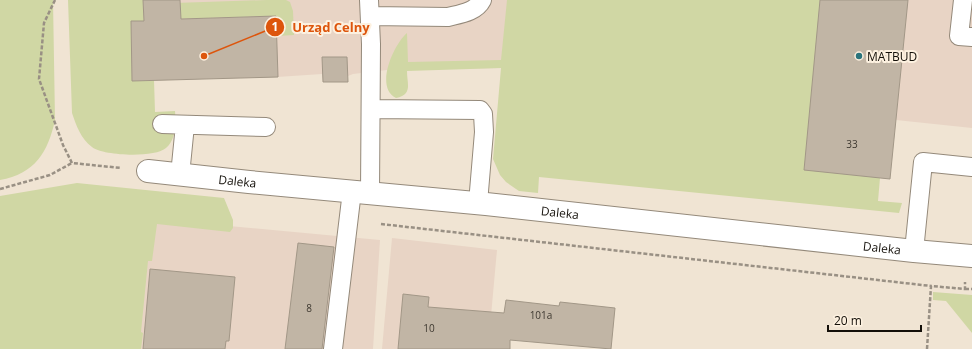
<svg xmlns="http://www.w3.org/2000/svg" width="972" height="349" viewBox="0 0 972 349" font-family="'Open Sans',sans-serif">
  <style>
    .commercial { fill: #e8d4c5 }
    .grass { fill: #d0d7a4 }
    .building { fill: #c1b5a5; stroke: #a29787 }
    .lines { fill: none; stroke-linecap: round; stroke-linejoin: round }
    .service-casing { stroke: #94897a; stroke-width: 20 }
    .minor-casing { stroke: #94897a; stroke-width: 24 }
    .path { stroke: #999084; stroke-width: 2.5; stroke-dasharray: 4 2; stroke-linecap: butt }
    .service { stroke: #fff; stroke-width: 18 }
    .minor { stroke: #fff; stroke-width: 22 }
    .poi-dot { fill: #2b747c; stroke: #fdf1e0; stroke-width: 1.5 }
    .labels { text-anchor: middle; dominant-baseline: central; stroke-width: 4; stroke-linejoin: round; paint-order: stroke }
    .number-label { font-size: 10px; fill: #3e3830 }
    .poi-label { font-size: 12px; fill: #130f09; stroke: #fdf1e0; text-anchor: start }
    .street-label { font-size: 12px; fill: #130f09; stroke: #fdf1e0 }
    .leader { fill: none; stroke: #dd550c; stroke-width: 1.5 }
    .callout-dot { fill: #dd550c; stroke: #fdf1e0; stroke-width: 1.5 }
    .mark-label { font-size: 12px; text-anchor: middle; font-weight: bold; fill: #fff }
    .callout-label { font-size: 13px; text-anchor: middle; font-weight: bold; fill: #dd550c; stroke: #fdf1e0; stroke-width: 4; stroke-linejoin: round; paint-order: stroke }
  </style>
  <rect width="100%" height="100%" fill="#f0e4d3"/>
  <path class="commercial" d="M95,0H520L502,68L387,70L353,74L348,76L342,82H323L322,74L277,77L132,81Z
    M907,0H972V128L896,120Z
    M78,212L380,240L373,349H64Z
    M392,238L497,250L488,349H382Z"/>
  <path class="grass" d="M0,0H53L55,120C48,152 35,174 0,180Z
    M68,0H143L144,21H131L132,81L154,80L155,112L175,111C176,123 176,140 166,148C155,158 103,156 92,147C81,139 76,125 72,113Z
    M267,0H286L290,2L293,11L294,35L277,36L275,16L174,19V3Z
    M507,0H820L880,178L878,201L902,203L899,213L539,177L538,193L519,191L516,189L506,182L500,175L493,159L501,68L407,71C407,84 413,94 396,98C374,87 394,44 407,33L408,62L501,60Z
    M77,183L224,198L233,220V228L230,232L157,224L152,261H148L141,332L143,333L141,349H0V196Z
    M933,292L972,295V333L946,301L933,300Z"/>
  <path class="building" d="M143,0H180L181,19L276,16L278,77L132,81L131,21H144Z
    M820,0H908L890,179L804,170Z
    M322,57H347L348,82H323Z
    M298,243L334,247L322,349H285Z
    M150,269L235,277L229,341H226L225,349H143Z
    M403,294L429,297L428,307L504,313L506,300L559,306L560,302L615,308L611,349L510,340V349H398Z"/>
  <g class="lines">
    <g class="service-casing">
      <path id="service" d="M369,0L371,44L370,193
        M963,0L959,36L972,37
        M370,16L448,17C460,14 476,12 482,0
        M371,109L480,110L483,114L484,132L478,203
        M162,124L266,127
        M180,175L185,125
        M914,251L923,162L972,167
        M333,349L352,191"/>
    </g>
    <g class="minor-casing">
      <g id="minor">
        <path id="s1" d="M148,171L249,182L486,204L914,251L972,256"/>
      </g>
    </g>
    <path class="path" d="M55,0L44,23L39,79L63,145L72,163L121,168
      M0,189L50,175L72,163
      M381,224L931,286
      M965,289H972
      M927,349L931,286L965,289V282"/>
    <use href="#service" class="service"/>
    <use href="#minor" class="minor"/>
  </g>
  <circle class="poi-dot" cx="859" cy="56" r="4"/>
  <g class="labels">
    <g class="number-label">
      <text x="852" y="144">33</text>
      <text x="309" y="308">8</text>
      <text x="541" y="315">101a</text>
      <text x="429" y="328">10</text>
    </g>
    <g class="poi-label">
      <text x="867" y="56">MATBUD</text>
    </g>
    <g class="street-label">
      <text stroke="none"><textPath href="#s1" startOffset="90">Daleka</textPath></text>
      <text stroke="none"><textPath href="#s1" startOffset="414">Daleka</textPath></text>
      <text stroke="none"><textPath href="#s1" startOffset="738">Daleka</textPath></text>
    </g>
  </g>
  <path class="leader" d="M204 56L275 27"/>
  <g class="callout-dot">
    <circle cx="204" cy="56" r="4"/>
    <circle cx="275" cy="27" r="10"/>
  </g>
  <g class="mark-label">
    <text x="275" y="31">1</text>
  </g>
  <g class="callout-label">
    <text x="331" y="32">Urząd Celny</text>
  </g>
  <path d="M828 325v6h93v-6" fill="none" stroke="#130f09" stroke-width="2"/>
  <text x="834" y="325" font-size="12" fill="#130f09" stroke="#fdf1e0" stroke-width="3" paint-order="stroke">20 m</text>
</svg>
